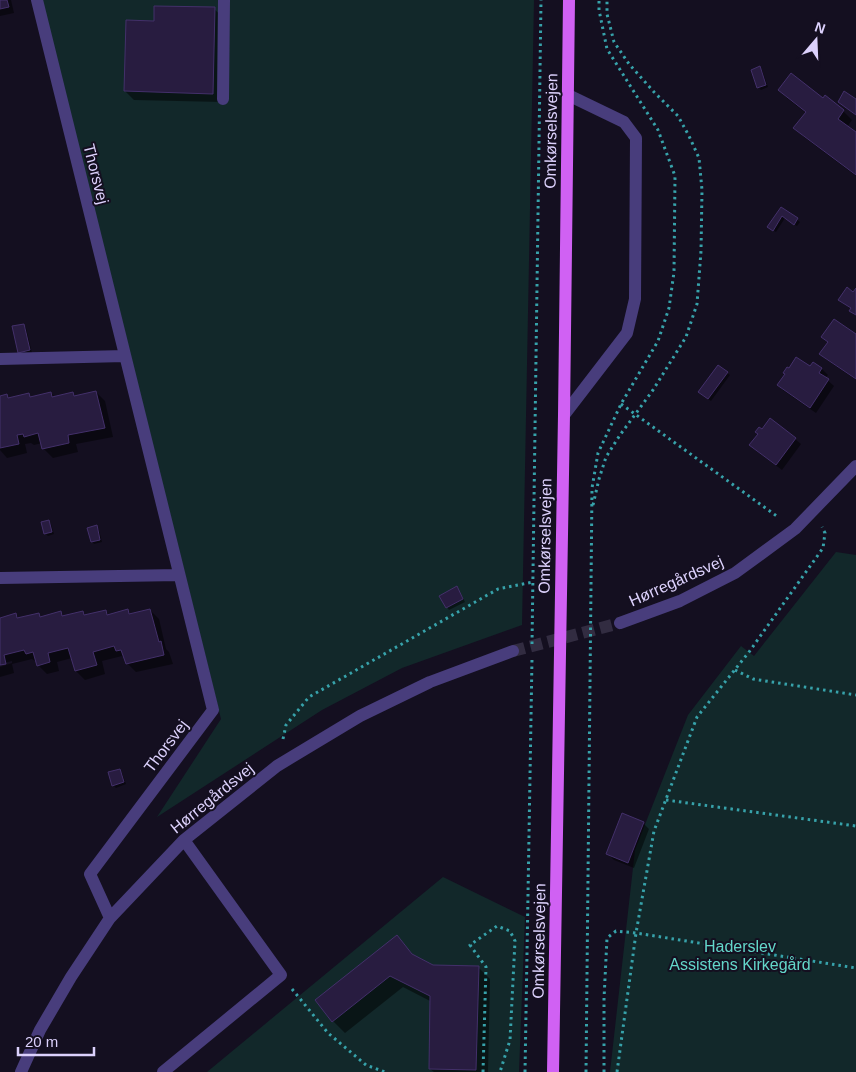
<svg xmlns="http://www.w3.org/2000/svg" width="856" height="1072" viewBox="0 0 856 1072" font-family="Helvetica,sans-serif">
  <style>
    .green { fill: #12282a }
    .shadow { fill: #0007 }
    .building { fill: #281c40; stroke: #43306a }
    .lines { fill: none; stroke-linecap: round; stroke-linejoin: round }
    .minor-tunnel { stroke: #322c41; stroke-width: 12; stroke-dasharray: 12 6; stroke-linecap: butt }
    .path { stroke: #37a2aa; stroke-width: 3; stroke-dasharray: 2.5 4; stroke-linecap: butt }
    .minor { stroke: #483d7c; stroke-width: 12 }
    .major { stroke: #d061f3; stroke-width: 12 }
    .labels { text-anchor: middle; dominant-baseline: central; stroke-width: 4; stroke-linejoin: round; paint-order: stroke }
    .street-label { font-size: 16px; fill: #dcd1fc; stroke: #140f20 }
    .park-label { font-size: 16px; fill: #63d6c9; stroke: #140f20 }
  </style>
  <rect width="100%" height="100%" fill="#140f20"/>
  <path class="green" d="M42,0H534L522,625L402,668L322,710L157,817L221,719Z
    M836,552L856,555V1072H610L635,850L688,715L741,646L754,656Z
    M443,877L525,917L519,1072H207Z"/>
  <path class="shadow" d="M0,0H11L14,13L0,16Z
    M214,9L224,18L221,102L134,100L125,91L155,22Z
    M759,68L762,70L768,87L761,90L758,87Z
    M779,90L824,100L825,97L843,111L852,120L847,127L856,134V176L804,137L795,128L806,113L788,99Z
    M781,208L800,222L797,226L785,218L776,232L771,229Z
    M23,325L26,328L32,353L22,355L13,327Z
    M856,336V380L827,360L821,354L829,343L823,337Z
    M813,364L822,369L828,375L825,378L834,386L816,413L784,391L778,385L810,368Z
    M727,373L730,375L711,401L702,394Z
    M96,392L105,401L113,437L76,444L78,452L53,458L43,448L42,443L34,445L31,443L25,444L27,453L7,458L0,450V397L7,395L10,399L28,395L32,398L51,393L55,397L73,393L76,397Z
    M795,439L801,444L782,470L757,451L751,445Z
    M49,521L51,524L54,534L48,536L45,533Z
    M96,527L99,530L102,542L94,544L92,541Z
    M459,591L465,602L449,610L447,607Z
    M150,610L159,619L166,649L169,652L173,664L136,672L127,663L126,659L122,656L102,661L105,674L85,680L76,671L72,658L57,662L59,671L47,674L38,665L37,662L32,659L12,664L14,673L0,677V667L12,663V661L0,664V619L16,615L20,619L38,614L42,618L61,613L65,617L83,612L87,616L105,611L110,616L128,611L131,615Z
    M119,770L122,773L126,784L116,788L113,785Z
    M643,823L649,829L634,868L614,860L608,854Z
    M397,937L415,957L433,966L478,967L490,979L488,1072H434L430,1069L432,1002L403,987L345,1033L333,1021Z"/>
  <path class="building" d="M0,0H7L9,7L0,9Z
    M154,6L215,7L213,94L124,91L126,20L154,21Z
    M760,66L766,85L757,88L751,70Z
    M791,73L823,98L825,95L844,110L838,119L856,132V175L793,128L806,112L778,90Z
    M844,91L856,99V115L838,102Z
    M781,207L798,218L794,225L782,216L773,231L767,227Z
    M847,287L853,292L856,288V315L849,311L851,308L838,300Z
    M834,319L856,334V379L819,354L828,342L821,337Z
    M24,324L30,350L18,353L12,326Z
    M796,357L810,366L813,362L822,368L819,373L829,379L810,408L777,385L785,374L783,373L787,367L789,368Z
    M718,365L728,372L708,399L698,392Z
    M96,391L105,428L68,435L69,443L42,449L38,433L24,437L23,434L17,435L19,444L0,448V396L7,394L8,398L29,393L30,397L51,392L52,397L73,392L74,396Z
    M770,418L796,438L776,465L749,445L758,434L755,432L759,427L762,429Z
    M49,520L52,532L44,534L41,522Z
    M97,525L100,540L91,542L87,528Z
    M457,586L463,599L446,608L439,596Z
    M128,609L129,614L150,609L159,642L161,641L164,655L126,664L121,650L116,651L114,646L93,652L97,665L75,671L68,648L48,653L50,662L37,666L33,652L26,654L24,650L4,655L6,664L0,665V618L16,613L17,618L39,613L40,617L61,611L62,616L83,611L84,615L106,610L107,615Z
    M120,769L124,782L112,786L108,772Z
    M622,813L644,822L628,863L606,854Z
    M397,935L412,954L433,965L479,966L476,1070L429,1069L430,996L390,976L332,1022L315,1000Z"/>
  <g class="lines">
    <path class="minor-tunnel" d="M513,651L620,623"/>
    <path class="path" d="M621,404L778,517
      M593,505L599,479L606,457L620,435L653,390L686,337L697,304L701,251L702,190L699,158L689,136L678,116L654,92L629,64L614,42L607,14V0
      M532,644L541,0
      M735,670L753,679L856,695
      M283,739L286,725L309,697L498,589L533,582
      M666,800L856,826
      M292,989L328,1033L366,1065L385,1072
      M483,1072L486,967L470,945L497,926L510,931L515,941L510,1040L500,1072
      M525,1072L532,658
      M586,1072L592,488L598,453L621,404L658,341L669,308L674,272L675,176L658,130L607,49L599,10V0
      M604,1072V999L607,938L616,931L636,933L856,968
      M617,1072L636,933L654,831L697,717L749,652L823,548L825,533L822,527"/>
    <path class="minor" d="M37,0L213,710L90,874L110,918
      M223,99L224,0
      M0,359L125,356
      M564,415L627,333L635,299L636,138L624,122L568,95
      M0,578L179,575
      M620,623L680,601L735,573L795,529L856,466
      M21,1072L40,1030L71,977L110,918L184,840L277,766L360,716L430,682L513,651
      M163,1072L281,975L184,840"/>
    <path class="major" d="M553,1072L564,415L569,0"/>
  </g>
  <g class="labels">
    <g class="street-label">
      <text transform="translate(551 131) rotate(-89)">Omkørselsvejen</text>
      <text transform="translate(96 174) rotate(76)">Thorsvej</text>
      <text transform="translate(545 536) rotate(-89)">Omkørselsvejen</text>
      <text transform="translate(676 581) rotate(-24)">Hørregårdsvej</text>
      <text transform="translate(166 746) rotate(-53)">Thorsvej</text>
      <text transform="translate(212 798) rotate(-39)">Hørregårdsvej</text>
      <text transform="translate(539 941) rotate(-89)">Omkørselsvejen</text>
    </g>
    <g class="park-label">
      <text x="740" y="946">Haderslev<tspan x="740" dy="18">Assistens Kirkegård</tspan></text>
    </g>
  </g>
  <g transform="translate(816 40) rotate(19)" stroke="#140f20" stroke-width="4" paint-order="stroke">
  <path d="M0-4L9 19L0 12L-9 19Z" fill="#dcd1fc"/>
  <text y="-8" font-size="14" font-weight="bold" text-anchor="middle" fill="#dcd1fc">N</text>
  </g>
  <path d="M18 1047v8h76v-8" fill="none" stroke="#dcd1fc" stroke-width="2.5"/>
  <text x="25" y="1047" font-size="15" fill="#dcd1fc" stroke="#140f20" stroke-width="4" paint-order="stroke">20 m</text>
</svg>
